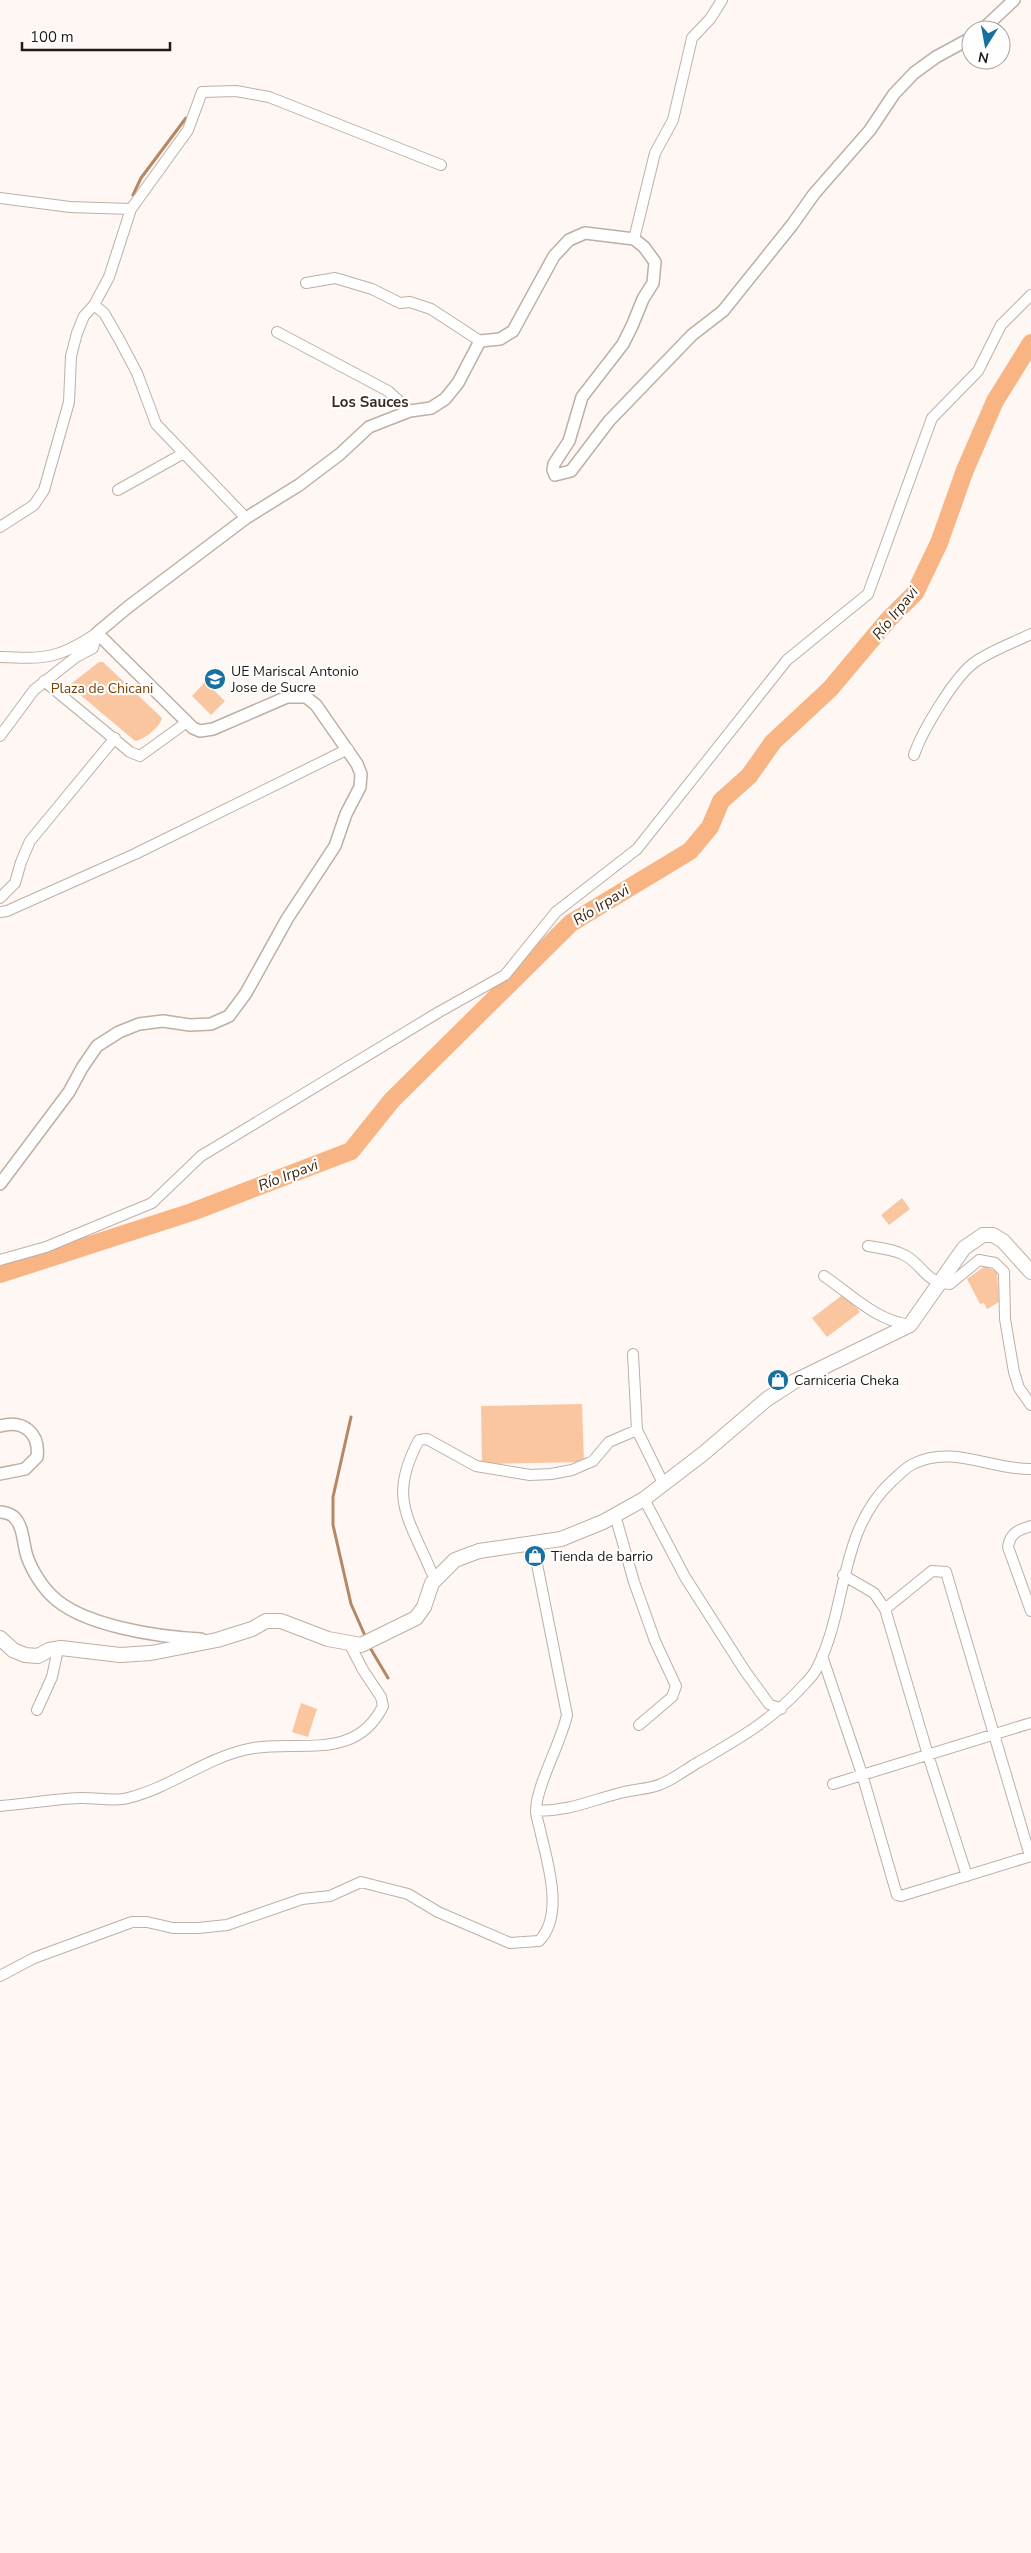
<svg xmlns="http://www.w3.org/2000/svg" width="1031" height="2553" viewBox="0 0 1031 2553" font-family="'Nunito Sans',sans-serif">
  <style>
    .green { fill: #fac6a0 }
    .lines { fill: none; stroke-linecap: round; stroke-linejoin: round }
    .stream { stroke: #b78763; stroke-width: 3 }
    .river { stroke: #f8b583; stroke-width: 18 }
    .minor-casing { stroke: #beafa4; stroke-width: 12 }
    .tertiary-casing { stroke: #beafa4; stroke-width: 14 }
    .secondary-casing { stroke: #beafa4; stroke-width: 16 }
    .minor { stroke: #fff; stroke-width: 10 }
    .tertiary { stroke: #fff; stroke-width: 11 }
    .secondary { stroke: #fff; stroke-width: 14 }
    .labels { text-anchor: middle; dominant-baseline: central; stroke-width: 4.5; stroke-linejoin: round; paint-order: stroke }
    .poi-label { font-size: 14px; fill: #201b17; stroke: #fff; text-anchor: start }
    .park-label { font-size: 14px; fill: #7c4000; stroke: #fff }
    .neighbourhood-label { font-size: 15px; font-weight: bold; fill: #362a22; stroke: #fff }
    .water-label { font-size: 15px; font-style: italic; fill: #402610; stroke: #fff }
  </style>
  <rect width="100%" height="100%" fill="#fef7f3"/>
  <path class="green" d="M99,662H103L162,718C160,727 144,740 135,741L72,688V683Z
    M205,682L225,701L211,715L192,696Z
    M902,1198L910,1209L889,1225L881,1215Z
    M985,1266L997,1272L999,1302L987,1309L984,1303L980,1304L967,1279Z
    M845,1293L860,1312L827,1337L812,1318Z
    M582,1404L584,1462L482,1464L481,1406Z
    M301,1703L317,1709L308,1737L292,1732Z"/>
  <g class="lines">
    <path class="stream" d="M133,195L141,178L186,118
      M351,1417L333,1497V1525L351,1604L366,1638
      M369,1646L388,1678"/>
    <path class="river" d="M0,1274L192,1212L351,1151L392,1100L571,923L690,851L710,827L721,801L749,776L773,742L830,689L888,620L915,593L939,543L965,470L995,401L1031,343"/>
    <g class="minor-casing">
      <path id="minor" d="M0,198L70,207L131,209
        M634,239L655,153L673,120L692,38L710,19L722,0
        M306,283L335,278L372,289L400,303L410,302L431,309L480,341
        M94,305L104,313L119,339L137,373L156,424L246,518
        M277,332L388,391L410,411
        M118,490L184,453
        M0,527L34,505L44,490L69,402L71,356L77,333L84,316L94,305L109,277L131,209L188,130L202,92L236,91L269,97L441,165
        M0,657C45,659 59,659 97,633
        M44,681L130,752L140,756L187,722
        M0,736L34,690L76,657L93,648L97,633
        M914,755C922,731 955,676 975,662C992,650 1013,643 1031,634
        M0,898L15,883L21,862L30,841L115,738
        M0,912L7,911L135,854L348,749
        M868,1246C879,1248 892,1249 902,1254C922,1262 924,1283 950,1284L979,1260L995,1263L1004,1272L1005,1319L1014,1372L1019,1388L1031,1405
        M0,1260L46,1247L152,1203L201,1156L439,1012L505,975L556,912L637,849L787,660L868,594L932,418L978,371L1001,325L1031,295
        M824,1276C852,1295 875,1320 910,1325
        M633,1354L637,1430L663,1483
        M644,1499L685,1577L745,1671L769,1704L781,1709
        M615,1515L634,1582L655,1641L676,1686L672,1697L639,1725
        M1031,1526C1018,1530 1010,1533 1008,1547L1031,1611
        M843,1575L874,1593L885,1609L928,1755L967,1876
        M436,1578L431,1571C408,1517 388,1497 419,1440L427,1439L476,1466L530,1475L551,1474L572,1470L593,1461L609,1442L637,1430
        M885,1609L932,1571L946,1572L1030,1856
        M822,1656L862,1774L897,1895L901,1896L1031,1856
        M37,1710L52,1677L58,1649
        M833,1784L1031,1723
        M0,1806C26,1804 53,1799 79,1798C95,1797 113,1802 128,1798C169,1788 203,1760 244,1750C293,1737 354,1765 383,1706L381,1697L363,1670L350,1645
        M536,1811C571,1811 591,1800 624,1792C636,1789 650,1789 661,1784C674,1779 685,1770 697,1763C733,1742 769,1722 798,1691C804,1684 813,1677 817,1668C848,1608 838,1531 892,1481C899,1475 905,1468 913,1464C952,1444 991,1470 1031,1469
        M0,1976L34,1958L132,1922H147L173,1928H198L227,1925L302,1899L330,1896L361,1882L408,1894L438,1912L510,1943L539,1941C565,1915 547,1861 540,1830C539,1824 536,1817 536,1811C536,1786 561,1743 567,1715L533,1544"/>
    </g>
    <g class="tertiary-casing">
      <path id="tertiary" d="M982,30L1014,0
        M0,1184L69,1092L82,1068L97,1046L119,1032L139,1024L163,1021L190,1025L211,1024L229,1016L246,993L287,919L335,846L346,814L360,787L361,774L357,764L316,705L306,697H287L213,729L200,731L193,728L97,633L128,607L246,518L299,485L340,454L369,427L410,411L431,408L445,399L458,383L480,341L500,339L513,331L554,256L569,240L585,233L634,239L644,247L655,262L653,283L643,299L632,326L623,344L582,397L569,441L554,464L553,470L555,475L571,471L609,421L692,335L723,311L792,225L814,194L870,130L894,94L914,73L936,57L971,38
        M0,1426C24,1419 40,1434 37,1457L25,1469L0,1474
        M0,1512C4,1512 11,1514 14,1517C23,1526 23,1541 26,1553C30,1567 40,1584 51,1595C81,1626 159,1637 201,1639"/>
    </g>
    <g class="secondary-casing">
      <path id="secondary" d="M0,1638L13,1650L25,1655L38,1656L49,1650L61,1648L120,1655L151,1653L217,1640L252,1629L266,1621H281L328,1639L361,1645L416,1618L424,1607L432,1583L455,1560L479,1551L561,1539L603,1522L644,1499L704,1453L767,1399L795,1381L910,1325L964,1248L983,1235H993L1003,1241L1031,1272"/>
    </g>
    <use href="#minor" class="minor"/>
    <use href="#tertiary" class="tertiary"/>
    <use href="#secondary" class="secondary"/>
  </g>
  <defs>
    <g id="school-disc" transform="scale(1.125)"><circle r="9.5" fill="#1771a0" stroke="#fff"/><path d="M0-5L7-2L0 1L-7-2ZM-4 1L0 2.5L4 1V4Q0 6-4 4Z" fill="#fff"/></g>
    <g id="shop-disc" transform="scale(1.125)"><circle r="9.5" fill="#1771a0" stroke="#fff"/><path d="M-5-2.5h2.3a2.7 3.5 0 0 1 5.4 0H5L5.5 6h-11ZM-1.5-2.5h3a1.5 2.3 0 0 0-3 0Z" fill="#fff"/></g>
  </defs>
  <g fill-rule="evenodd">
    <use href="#school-disc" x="215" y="679"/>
    <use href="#shop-disc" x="778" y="1380"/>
    <use href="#shop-disc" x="535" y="1556"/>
  </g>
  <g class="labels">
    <g class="poi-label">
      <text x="231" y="671">UE Mariscal Antonio<tspan x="231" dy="16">Jose de Sucre</tspan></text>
      <text x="794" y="1380">Carniceria Cheka</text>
      <text x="551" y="1556">Tienda de barrio</text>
    </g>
    <g class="park-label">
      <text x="102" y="688">Plaza de Chicani</text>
    </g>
    <g class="neighbourhood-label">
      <text x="370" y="402">Los Sauces</text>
    </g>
    <g class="water-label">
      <text transform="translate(895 613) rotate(-51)">Río Irpavi</text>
      <text transform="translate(601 905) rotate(-32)">Río Irpavi</text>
      <text transform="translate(288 1175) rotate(-21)">Río Irpavi</text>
    </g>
  </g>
  <g transform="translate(986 45) rotate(191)"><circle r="24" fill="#ffffff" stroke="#a6a4a2"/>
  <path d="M0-4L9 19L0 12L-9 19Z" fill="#1771a0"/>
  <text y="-8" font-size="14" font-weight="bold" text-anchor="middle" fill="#201b17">N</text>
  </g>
  <path d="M22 42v8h148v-8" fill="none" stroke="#201b17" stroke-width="2.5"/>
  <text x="30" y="42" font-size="15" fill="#201b17" stroke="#ffffff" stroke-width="4" paint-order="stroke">100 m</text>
</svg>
